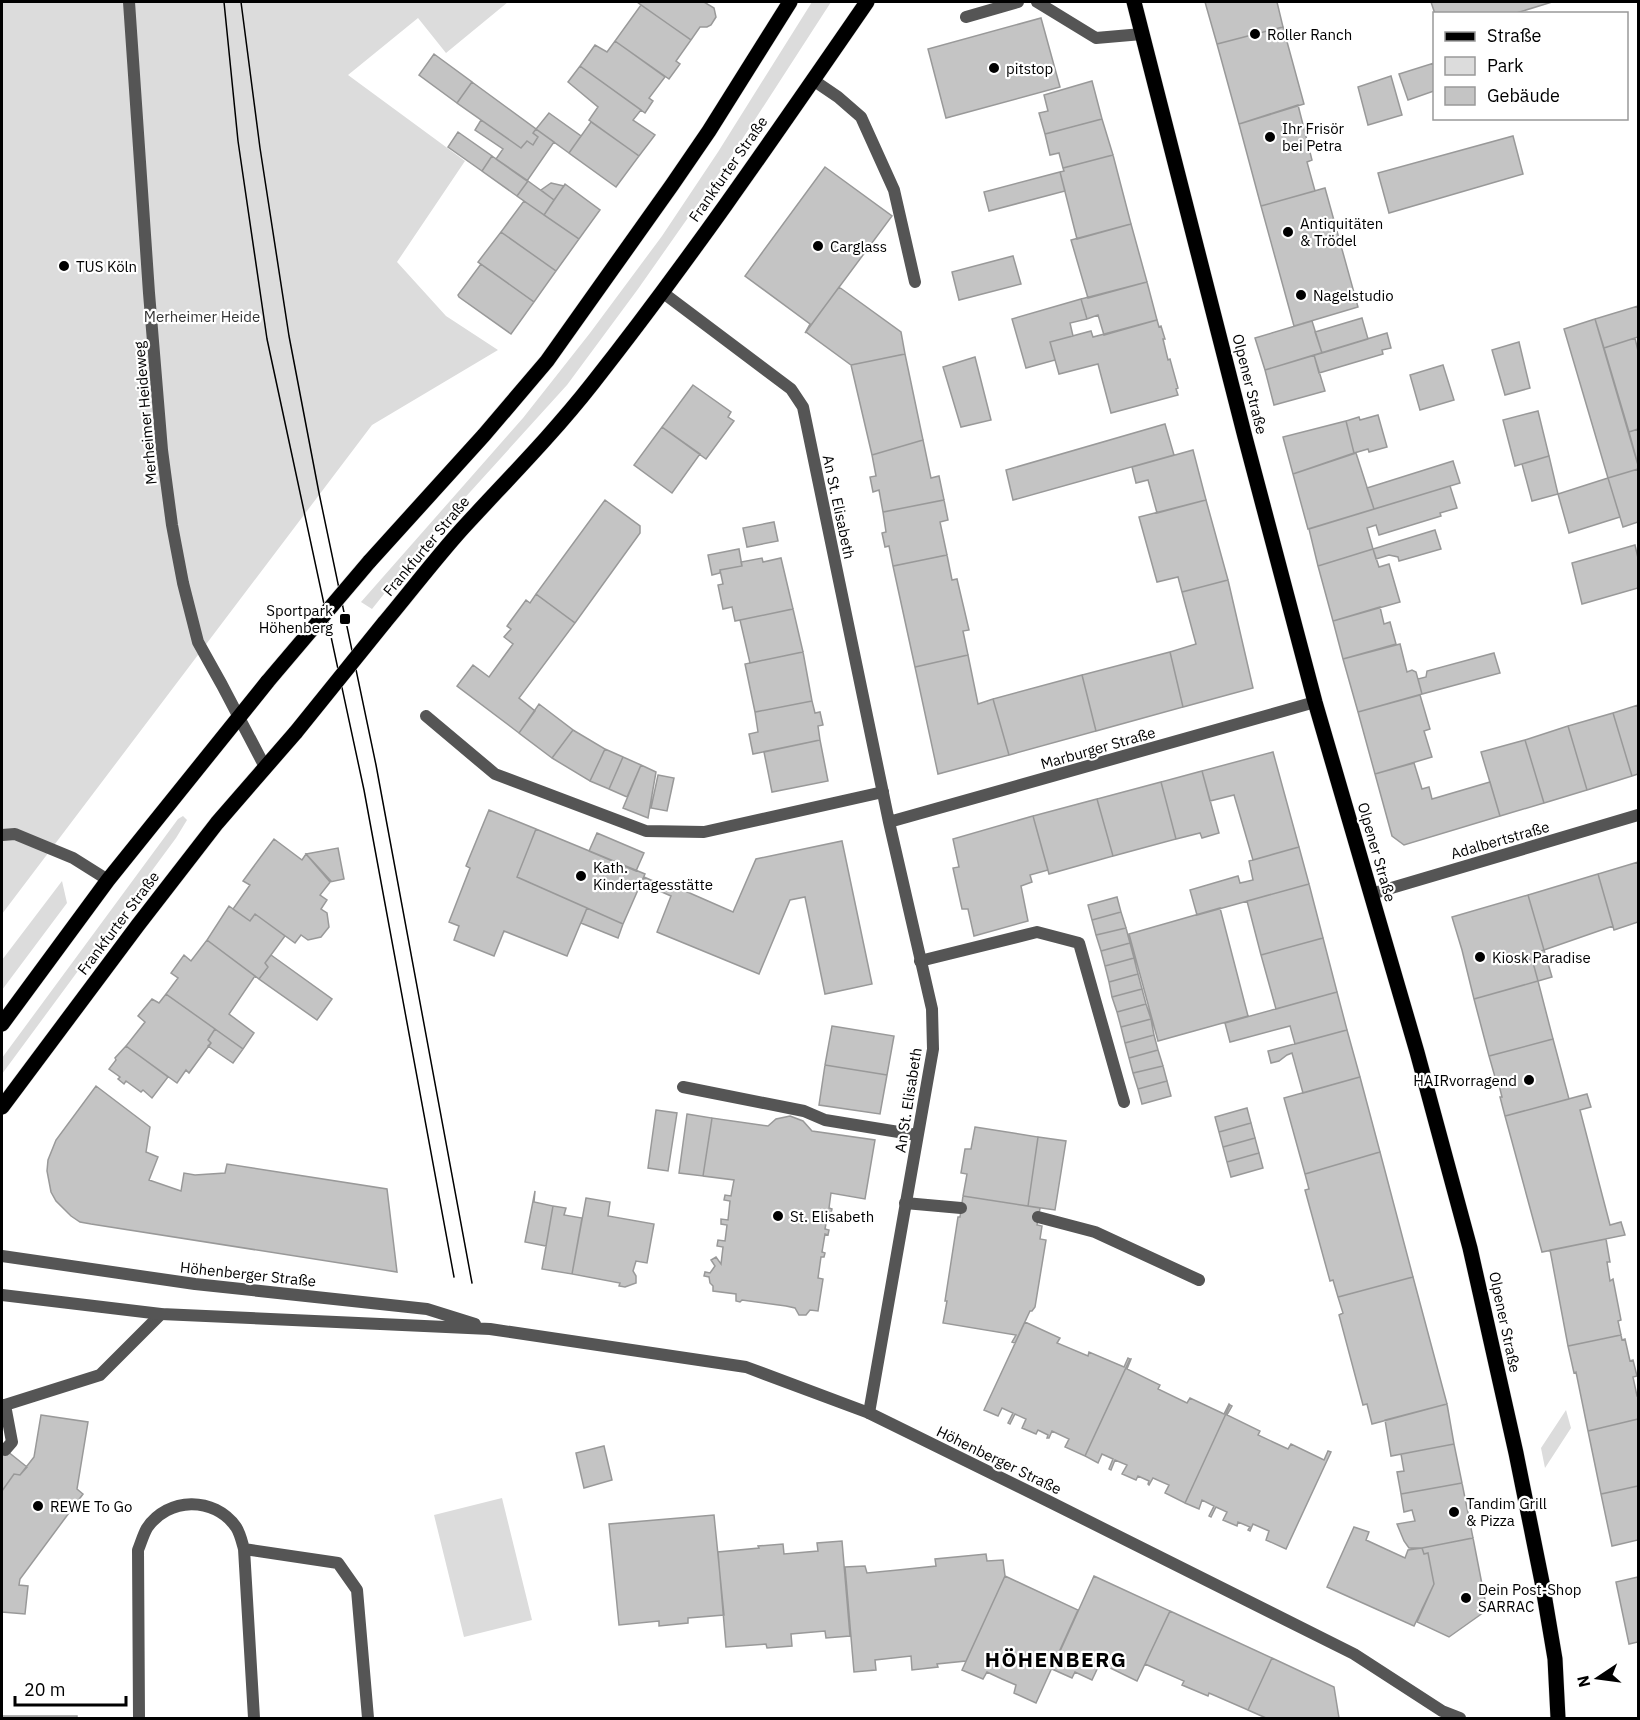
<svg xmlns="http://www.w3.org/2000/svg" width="1640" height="1720" viewBox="0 0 1640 1720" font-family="'IBM Plex Sans',sans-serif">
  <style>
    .green { fill: #dcdcdc }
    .building { fill: #c4c4c4; stroke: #999; stroke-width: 1.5 }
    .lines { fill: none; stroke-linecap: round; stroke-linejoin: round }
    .primary-casing { stroke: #dbdbdb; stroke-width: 16 }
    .service { stroke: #555; stroke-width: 12 }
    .minor { stroke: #555; stroke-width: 12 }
    .tertiary { stroke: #555; stroke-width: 12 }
    .primary { stroke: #000; stroke-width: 15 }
    .tram { stroke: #000; stroke-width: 1.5 }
    .primary-bridge-casing { stroke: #dbdbdb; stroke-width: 16; stroke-linecap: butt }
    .primary-bridge { stroke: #000; stroke-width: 15 }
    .poi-dot { fill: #000; stroke: #fff; stroke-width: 2 }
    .labels { text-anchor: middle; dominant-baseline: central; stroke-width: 4.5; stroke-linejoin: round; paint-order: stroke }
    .poi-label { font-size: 15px; fill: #000; stroke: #fff; text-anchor: start }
    .street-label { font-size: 15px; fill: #000; stroke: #fff }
    .park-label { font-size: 15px; fill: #333; stroke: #fff }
    .district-label { font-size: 21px; font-weight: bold; letter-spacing: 1.5px; fill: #000; stroke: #fff }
  </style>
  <rect width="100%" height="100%" fill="#fff"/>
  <path class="green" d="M2,2H508L446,53L418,18L348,75L465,161L397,262L446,316L498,350L372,425L2,914Z
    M812,2H831L732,155L638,289L567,385L432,534L372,609L361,602L523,418L590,333L662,236L718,152Z
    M183,816L187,820L176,838L2,1074V1058L178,819Z
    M62,881L67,903L2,990V960Z
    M1566,1410L1571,1428L1545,1468L1541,1448Z
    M502,1498L532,1620L464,1637L434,1515Z"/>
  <path class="building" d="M637,2H704L714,8L716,17L711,25L707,27H700L691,40Z
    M1205,2H1277L1283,27L1217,44Z
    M1431,2H1552L1513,14H1435Z
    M641,5L691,40L676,61L680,64L669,79L615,41Z
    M1041,18L1060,87L946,118L928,49Z
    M1283,27L1304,104L1239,124L1217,44Z
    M615,41L665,77L649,98L653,101L645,113L580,66L595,45L607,52Z
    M434,54L472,82L457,103L419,75Z
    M1434,63V91L1408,100L1399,74Z
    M580,66L641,110L633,120L655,135L639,156L589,120L598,107L568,82Z
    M1391,76L1402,115L1368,125L1358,87Z
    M1092,81L1102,119L1045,134L1039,113L1048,111L1044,95Z
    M472,82L536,129L533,133L538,137L533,145L527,141L521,148L457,103Z
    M1298,105L1312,160L1307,162L1315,191L1261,206L1239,124Z
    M549,113L581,136L569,153L536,129Z
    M1102,119L1113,155L1063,168L1059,153L1050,155L1045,134Z
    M481,120L521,148L527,141L533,145L538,137L533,133L536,129L554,142L527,181L496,159L503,149L475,130Z
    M591,122L639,156L616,187L569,153Z
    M458,132L492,156L482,171L448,147Z
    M1513,136L1523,174L1389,213L1378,173Z
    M1113,155L1131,224L1077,239L1060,172L1064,171L1063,168Z
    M492,156L528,181L517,196L482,171Z
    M825,167L892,216L805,333L810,324L745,276Z
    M1060,172L1065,191L989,211L984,192Z
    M528,181L554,200L544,215L517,196Z
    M551,183L564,186L554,200L541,190Z
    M565,184L600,210L579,239L544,215Z
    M1325,188L1358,307L1294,326L1261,206Z
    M524,201L579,239L556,271L501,232Z
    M1131,224L1147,282L1088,298L1071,240Z
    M501,232L556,271L534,302L478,262Z
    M1013,256L1021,284L959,300L952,272Z
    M481,264L534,302L511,334L459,297L458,295Z
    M1147,282L1157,320L1104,335L1098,315L1087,319L1081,299Z
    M839,287L901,332L905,354L851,365L806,332Z
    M1081,299L1087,319L1070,323L1073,336L1050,342L1055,360L1026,368L1012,319Z
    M1638,306V337L1604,348L1595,319Z
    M1362,318L1368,339L1322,353L1315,332Z
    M1595,319L1638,465V469L1608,478L1564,329Z
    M1157,320L1159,327L1161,326L1165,339H1163L1168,360L1170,359L1178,388L1176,389L1178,395L1111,413L1098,364L1059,374L1050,342L1091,331L1093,337Z
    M1312,321L1322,353L1265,370L1255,338Z
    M1387,333L1391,348L1382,350L1383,354L1319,373L1314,355Z
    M1635,338L1638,351V429L1629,432L1604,348Z
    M1519,342L1530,388L1505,395L1492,350Z
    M905,354L923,440L872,455L851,365Z
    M1314,355L1325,391L1274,405L1265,370Z
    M975,357L991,420L961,427L943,367Z
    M1443,365L1454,400L1420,410L1410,375Z
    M693,385L731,412L728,417L734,421L706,459L662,427Z
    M1538,411L1549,456L1515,466L1503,420Z
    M1378,415L1387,447L1369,452L1368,449L1354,453L1346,421L1359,417L1360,420Z
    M1346,421L1354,453L1293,474L1283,437Z
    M1165,424L1174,455L1013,500L1006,470Z
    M662,427L700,454L672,493L634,465Z
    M1638,429V465L1629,432Z
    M923,440L931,478L939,476L944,500L883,512L879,490L873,492L870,477L876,476L872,455Z
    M1193,450L1206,500L1157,513L1148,480L1136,483L1132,467Z
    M1356,453L1374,509L1308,529L1293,474Z
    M1549,456L1558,494L1532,501L1522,464Z
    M1453,461L1460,483L1374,509L1367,488Z
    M1638,469V522L1623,527L1608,478Z
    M1608,478L1620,517L1569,533L1558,494Z
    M1450,486L1457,508L1440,513L1441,516L1379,535L1376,525L1367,528L1373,549L1318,566L1309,529Z
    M605,500L640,526V533L575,623L536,594Z
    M944,500L948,520L940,522L947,555L893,566L889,546L885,547L882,533L886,532L883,512Z
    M1206,500L1228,580L1182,592L1178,577L1157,582L1139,517Z
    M774,522L778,541L747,547L743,528Z
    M1435,530L1441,549L1399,561L1398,557L1389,555L1376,559L1373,549Z
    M1635,545L1638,558V588L1582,604L1572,563Z
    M739,549L742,566L720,570V573L712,575L708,555Z
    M1373,549L1379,567L1389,564L1400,602L1333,621L1318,566Z
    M947,555L952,580L957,579L969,630L963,631L968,655L915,667L893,566Z
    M762,558L763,562L781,558L793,609L735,621L732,607L723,609L718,585L723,584L720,570L742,566L741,562Z
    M1228,580L1253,688L1183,707L1170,652L1196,644L1182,592Z
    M536,594L575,623L519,698L535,711L519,733L457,686L473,665L489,677L513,644L504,637L511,629L507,626L526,600L530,603Z
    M1380,607L1384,624L1390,622L1396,644L1343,659L1333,621Z
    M793,609L803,652L750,663L740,620Z
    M1400,644L1407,672L1412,670L1416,672L1422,694L1358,712L1343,659Z
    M803,652L812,701L755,712L745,664Z
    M1170,652L1183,707L1096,731L1082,675Z
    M1494,653L1500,673L1422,694L1418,679L1426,677L1427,671Z
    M968,655L978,704L993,699L1009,755L938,774L915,667Z
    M1082,675L1096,731L1009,755L993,699Z
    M1420,695L1430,729L1424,731L1432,757L1375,774L1358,712Z
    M812,701L815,713L820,712L823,725L818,726L820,740L753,754L749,734L758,732L755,712Z
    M539,704L573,730L552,758L519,733Z
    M1638,705V774L1632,776L1613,713Z
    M1613,713L1632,776L1587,790L1568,726Z
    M1568,726L1587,790L1544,803L1525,740Z
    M573,730L605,749L590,781L552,758Z
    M820,740L828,781L772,792L764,752Z
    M1525,740L1544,803L1500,816L1481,752Z
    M605,749L623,757L609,789L590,781Z
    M1273,752L1299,847L1253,860L1234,795L1210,801L1202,771Z
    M623,757L641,765L627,797L609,789Z
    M1414,763L1422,789L1429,787L1432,799L1490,782L1500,816L1404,845L1392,836L1375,774Z
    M641,765L656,772L648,818L623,808Z
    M1202,771L1219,833L1202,838L1200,833L1176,839L1161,782Z
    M658,775L674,778L667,811L651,808Z
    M1161,782L1176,839L1113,856L1097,799Z
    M1097,799L1113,856L1049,874L1033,816Z
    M489,810L536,829L517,877L587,908L567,956L504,931L494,956L454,940L459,926L449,922L470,868L466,866Z
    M1033,816L1048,870L1030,875L1032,882L1021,886L1028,921L974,936L968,909H962L953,868L959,867L953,839Z
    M536,829L645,874L623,924L517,877Z
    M597,833L644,853L636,871L589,851Z
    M274,839L302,860L306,854L331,881L320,895L327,900L321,909L327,913L329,927L321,937L308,940L301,935L295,943L255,914L250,921L233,909L250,885L243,881Z
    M842,841L872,984L825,994L805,897L790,900L759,974L657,932L671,896L641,883L644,877L674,890L676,887L733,912L756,859Z
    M1299,847L1309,884L1197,915L1190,890L1238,876L1240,883L1253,880L1249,861Z
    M338,848L344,879L330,882L306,854Z
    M1638,862V922L1614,930L1598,874Z
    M1598,874L1613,926L1544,950L1528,895Z
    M1309,884L1323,938L1261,955L1247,901Z
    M1528,895L1544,950L1528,955L1529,960L1532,959L1538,981L1474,999L1462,950L1452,917Z
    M1117,897L1121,912L1092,920L1088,905Z
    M229,906L250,921L255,914L285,936L265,963L268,967L259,979L207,940Z
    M587,908L623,924L618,938L581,923Z
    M1220,908L1248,1016L1158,1041L1129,934Z
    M1121,912L1126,928L1096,935L1092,920Z
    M1126,928L1130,943L1101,951L1096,935Z
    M1323,938L1337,992L1276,1009L1261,955Z
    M207,940L255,976L229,1014L254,1033L243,1049L166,994L178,978L171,973L184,955L191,961Z
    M1130,943L1134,958L1105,966L1101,951Z
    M1544,950L1552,977L1538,981L1532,959L1529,960L1528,955Z
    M271,955L332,999L317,1020L259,979L268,967L265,963Z
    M1134,958L1138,974L1109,982L1105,966Z
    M1138,974L1142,989L1112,997L1109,982Z
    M1538,981L1553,1039L1489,1056L1474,999Z
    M1142,989L1146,1004L1117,1012L1112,997Z
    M1337,992L1347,1030L1295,1044L1290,1026L1230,1042L1225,1023Z
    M166,994L215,1029L208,1040L211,1043L189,1073L186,1070L177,1083L126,1046L145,1022L138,1016L152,999L159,1003Z
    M1146,1004L1151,1019L1121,1027L1117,1012Z
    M1151,1019L1154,1035L1125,1043L1121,1027Z
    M832,1026L894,1036L887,1075L825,1065Z
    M215,1029L243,1049L233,1063L208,1046L211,1043L208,1040Z
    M1347,1030L1360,1077L1303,1093L1292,1053L1287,1055L1279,1061L1271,1063L1268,1051Z
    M1154,1035L1158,1050L1129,1058L1125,1043Z
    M1553,1039L1569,1099L1505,1116L1500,1097H1502L1497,1077H1495L1489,1056Z
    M126,1046L168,1077L152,1098L143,1090L141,1092L126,1081L124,1084L118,1079L120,1077L109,1069L116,1060L115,1058Z
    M1158,1050L1163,1066L1133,1073L1129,1058Z
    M825,1065L887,1075L880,1114L819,1105Z
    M1163,1066L1167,1081L1138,1089L1133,1073Z
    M1360,1077L1380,1152L1305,1174L1284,1098Z
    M1167,1081L1171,1096L1142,1104L1138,1089Z
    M96,1086L150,1127L146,1152L158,1157L149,1180L181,1191L184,1173L195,1175L225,1173L227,1164L387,1189L397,1272L91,1224L80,1222L71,1216L56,1201L51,1192L47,1171L48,1160L56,1140Z
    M1587,1094L1591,1107L1580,1110L1610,1225L1621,1222L1625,1235L1542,1252L1505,1116Z
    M1247,1108L1251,1123L1219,1132L1215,1117Z
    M656,1110L677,1113L668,1171L648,1168Z
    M687,1114L712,1118L703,1176L679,1173Z
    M790,1116L803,1121L812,1131L875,1140L865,1199L831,1193L829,1208L832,1209L831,1213L828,1212L825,1229L829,1230L828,1235L825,1234L822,1252L825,1253L824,1257H821L818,1278L823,1279L818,1311L810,1310L806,1315H799L795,1308L786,1306L742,1300L740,1302L736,1301V1294L713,1291V1286L710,1283L709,1277L704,1276L705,1272L710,1273L715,1266L711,1260L716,1257L721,1264L723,1247L717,1246L718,1240L725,1241L727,1225L721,1224V1219L728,1220L730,1201L724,1200L725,1195L731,1196L734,1180L703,1176L712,1118L768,1126L776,1119Z
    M1251,1123L1255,1138L1223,1147L1219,1132Z
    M975,1127L1038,1137L1028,1206L963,1196L967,1174L961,1173L965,1149H971Z
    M1038,1137L1066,1141L1055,1210L1028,1206Z
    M1255,1138L1259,1153L1227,1162L1223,1147Z
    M1380,1152L1413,1277L1338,1297L1333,1280L1330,1281L1305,1190L1309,1189L1305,1174Z
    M1259,1153L1263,1168L1231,1177L1227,1162Z
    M535,1191L534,1202L553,1206L546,1246L525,1242Z
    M963,1196L1040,1208L1037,1225L1042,1226L1040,1239L1046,1240L1035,1307L1032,1311H1030L1015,1343L1012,1342L1016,1335L943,1323L947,1301H945L958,1217H960Z
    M586,1198L610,1202L608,1216L654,1224L647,1263L636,1261L633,1271L636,1276V1283L625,1287L619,1286L620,1283L572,1274Z
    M553,1206L566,1208L564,1215L582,1218L572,1274L542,1269Z
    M1606,1239L1610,1262H1607L1610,1281L1613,1279L1621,1320L1618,1321L1621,1335L1568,1346L1550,1250Z
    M1413,1277L1447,1404L1372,1424L1367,1404L1363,1405L1339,1315L1343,1313L1338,1297Z
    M1025,1322L1060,1338L1057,1343L1088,1356L1089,1352L1124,1367L1128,1358L1130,1359L1085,1456L1065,1447L1069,1439L1052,1431L1049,1438H1047L1048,1435L1038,1430L1036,1434L1022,1428L1026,1419L1015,1414L1010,1424L1008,1423L1013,1413L1002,1408L998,1416L984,1410Z
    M1621,1335L1622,1340L1625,1339L1630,1361L1633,1360L1637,1376L1633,1377L1637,1396H1638V1419L1588,1431L1576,1372L1574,1373L1568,1346Z
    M1130,1359H1131L1127,1369L1160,1385L1158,1389L1187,1403L1190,1398L1224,1414L1229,1404L1230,1405L1185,1503L1165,1493L1169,1485L1153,1478L1149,1485L1148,1484L1149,1481L1138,1476L1136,1480L1122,1474L1127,1465L1115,1460L1111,1470L1109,1469L1113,1459L1102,1454L1098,1463L1085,1456Z
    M1447,1404L1454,1444L1391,1456L1385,1420Z
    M1230,1405L1232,1406L1227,1415L1260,1431L1258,1435L1288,1449L1291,1444L1324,1460L1328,1451L1331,1452L1286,1549L1266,1540L1269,1531L1253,1524L1250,1531L1248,1530L1250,1527L1238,1522L1237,1526L1223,1520L1227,1512L1216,1507L1211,1517L1209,1516L1214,1506L1202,1500L1199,1509L1185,1503Z
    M41,1415L88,1422L77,1489L83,1494L20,1579L19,1585L28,1586L25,1614L2,1612V1491L14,1474L20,1475L34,1457Z
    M1638,1419V1486L1601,1494L1588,1431Z
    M1454,1444L1462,1483L1401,1494L1397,1472L1404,1471L1401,1454Z
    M604,1446L612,1480L584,1488L576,1453Z
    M2,1447L27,1467L20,1475L14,1474L2,1491Z
    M1462,1483L1473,1538L1422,1548H1409L1404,1541L1397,1524L1415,1521L1412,1510L1404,1512L1401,1494Z
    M1638,1486V1540L1612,1546L1601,1494Z
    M714,1515L724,1615L688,1618V1623L659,1626V1621L619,1625L609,1524Z
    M1354,1527L1369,1532L1366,1540L1405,1558L1408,1550L1422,1548L1424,1554L1428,1553L1434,1584L1414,1626L1327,1587Z
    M1473,1538L1487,1610L1449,1637L1417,1622L1434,1584L1428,1553L1424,1554L1422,1548Z
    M842,1541L850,1636L826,1638L825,1631L791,1634L792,1646L767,1648L766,1644L726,1647L718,1552L759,1548L758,1546L783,1544L784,1554L818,1551L817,1543Z
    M986,1554L987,1561L1003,1560L1005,1576L966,1661L937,1664L938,1667L912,1670L911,1656L875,1660L876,1670L854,1672L845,1567L865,1566L867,1573L898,1570L936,1566L935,1559Z
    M1005,1576L1078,1610L1036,1703L1014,1693L1016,1685L1002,1679L987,1672L983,1679L962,1670Z
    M1094,1576L1170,1611L1137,1681L1100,1663L1092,1680L1075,1672L1072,1678L1052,1669Z
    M1638,1577V1642L1629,1644L1616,1582Z
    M1170,1611L1272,1658L1248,1710L1209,1693L1208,1696L1182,1685L1184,1681L1145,1664Z
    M1272,1658L1334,1687L1339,1718H1266L1248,1710Z
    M2,1716H77V1718H2Z"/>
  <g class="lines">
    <g class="primary-casing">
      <path id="primary" d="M1134,2L1245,437L1315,702L1417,1052L1470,1248L1516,1453L1542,1582L1555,1659L1558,1718
        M369,562L484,435L547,361L672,185L709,131L790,2
        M384,623C410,592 435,559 462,529C506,481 552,435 592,384C689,261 778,131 867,2
        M2,1024L108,880L268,681
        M2,1107L138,925L217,823L296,732"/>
    </g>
    <path class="service" d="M1037,2L1096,38L1142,34
      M966,17L1018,2
      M813,80L838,97L861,117L894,190L915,282
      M426,716L495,774L646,831L704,832L883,792
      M920,961L1037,932L1079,943L1124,1102
      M683,1087L804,1111L825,1120L917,1135
      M905,1203L961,1208
      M1038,1217L1095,1232L1199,1280
      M2,1405H5L12,1442L5,1450
      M2,1409L5,1405L100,1375L161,1314
      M244,1549L338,1563L357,1590L368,1718
      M139,1718L138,1550C141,1543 143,1535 147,1528C168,1497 214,1496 236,1527C240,1533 242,1542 244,1549L254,1718"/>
    <path class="minor" d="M129,2L149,293L162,450L172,525L183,583L198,642L222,685L265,767
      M662,292L791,389L803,407L889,822L932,1009L933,1049L869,1413
      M889,822L1315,702
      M2,835L15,834L73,858L108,880
      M1371,894L1638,815"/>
    <path class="tertiary" d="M2,1256L195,1284L427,1309L475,1324
      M2,1295L161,1314L490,1329L746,1367L869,1413L1048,1501L1354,1654L1442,1711L1460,1718"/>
    <use href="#primary" class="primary"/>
    <path class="tram" d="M224,2L238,141L267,339L364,790L454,1277
      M241,2L260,148L289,336L319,493L376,765L472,1283"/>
    <g class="primary-bridge-casing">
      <path id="primary-bridge" d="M268,681L369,562
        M296,732L384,623"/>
    </g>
    <use href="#primary-bridge" class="primary-bridge"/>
  </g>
  <g class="poi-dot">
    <circle cx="1255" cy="34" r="6"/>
    <circle cx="994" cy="68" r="6"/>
    <circle cx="1270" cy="137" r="6"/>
    <circle cx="1288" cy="232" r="6"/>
    <circle cx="818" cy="246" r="6"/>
    <circle cx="64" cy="266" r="6"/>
    <circle cx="1301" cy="295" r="6"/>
    <rect x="339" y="613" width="12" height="12" rx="3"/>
    <circle cx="581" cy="876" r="6"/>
    <circle cx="1480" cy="957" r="6"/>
    <circle cx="1529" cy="1080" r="6"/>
    <circle cx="778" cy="1216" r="6"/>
    <circle cx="38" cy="1506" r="6"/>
    <circle cx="1454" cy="1512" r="6"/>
    <circle cx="1466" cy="1598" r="6"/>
  </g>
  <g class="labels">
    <g class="poi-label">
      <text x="1267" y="34">Roller Ranch</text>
      <text x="1006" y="68">pitstop</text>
      <text x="1282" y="128">Ihr Frisör<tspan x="1282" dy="17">bei Petra</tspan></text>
      <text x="1300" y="223">Antiquitäten<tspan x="1300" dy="17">&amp; Trödel</tspan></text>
      <text x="830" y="246">Carglass</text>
      <text x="76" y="266">TUS Köln</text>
      <text x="1313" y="295">Nagelstudio</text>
      <text x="333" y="610" text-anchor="end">Sportpark<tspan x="333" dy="17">Höhenberg</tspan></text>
      <text x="593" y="867">Kath.<tspan x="593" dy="17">Kindertagesstätte</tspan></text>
      <text x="1492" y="957">Kiosk Paradise</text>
      <text x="1517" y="1080" text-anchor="end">HAIRvorragend</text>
      <text x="790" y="1216">St. Elisabeth</text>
      <text x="1466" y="1503">Tandim Grill<tspan x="1466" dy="17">&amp; Pizza</tspan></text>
      <text x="50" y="1506">REWE To Go</text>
      <text x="1478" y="1589">Dein Post-Shop<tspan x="1478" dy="17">SARRAC</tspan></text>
    </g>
    <g class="street-label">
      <text transform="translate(728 169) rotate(-55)">Frankfurter Straße</text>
      <text transform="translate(1250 384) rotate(76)">Olpener Straße</text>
      <text transform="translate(145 413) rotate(-95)">Merheimer Heideweg</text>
      <text transform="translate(839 507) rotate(78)">An St. Elisabeth</text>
      <text transform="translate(426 546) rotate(-50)">Frankfurter Straße</text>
      <text transform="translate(1098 748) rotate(-16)">Marburger Straße</text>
      <text transform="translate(1500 840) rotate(-16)">Adalbertstraße</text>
      <text transform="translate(1377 852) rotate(74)">Olpener Straße</text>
      <text transform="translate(118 923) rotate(-53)">Frankfurter Straße</text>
      <text transform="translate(908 1100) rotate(-81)">An St. Elisabeth</text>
      <text transform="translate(248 1274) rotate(6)">Höhenberger Straße</text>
      <text transform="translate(1505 1322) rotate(78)">Olpener Straße</text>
      <text transform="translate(999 1460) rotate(26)">Höhenberger Straße</text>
    </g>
    <g class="park-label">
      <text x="202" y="316">Merheimer Heide</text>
    </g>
    <g class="district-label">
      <text x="1056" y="1659">HÖHENBERG</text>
    </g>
  </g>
  <rect width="1640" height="1720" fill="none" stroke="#000000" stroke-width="6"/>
  <rect x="1433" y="12" width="195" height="108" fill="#ffffff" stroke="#999999" stroke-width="1.5"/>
  <rect x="1445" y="32" width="30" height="9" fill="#000000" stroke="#999999" stroke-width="1.5"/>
  <text x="1487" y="42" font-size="18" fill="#000000">Straße</text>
  <rect x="1445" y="57" width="30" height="18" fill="#dcdcdc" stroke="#999999" stroke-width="1.5"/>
  <text x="1487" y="72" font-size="18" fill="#000000">Park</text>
  <rect x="1445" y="87" width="30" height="18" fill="#c4c4c4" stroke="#999999" stroke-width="1.5"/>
  <text x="1487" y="102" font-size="18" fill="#000000">Gebäude</text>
  <g transform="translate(1598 1678) rotate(257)" stroke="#ffffff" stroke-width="4.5" paint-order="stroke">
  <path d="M0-4.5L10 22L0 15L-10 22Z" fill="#000000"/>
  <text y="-9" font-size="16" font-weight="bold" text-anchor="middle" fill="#000000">N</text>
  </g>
  <path d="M15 1696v9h111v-9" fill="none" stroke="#000000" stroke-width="3"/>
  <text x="24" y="1696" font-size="18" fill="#000000" stroke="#ffffff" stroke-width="4.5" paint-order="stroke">20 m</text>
</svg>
